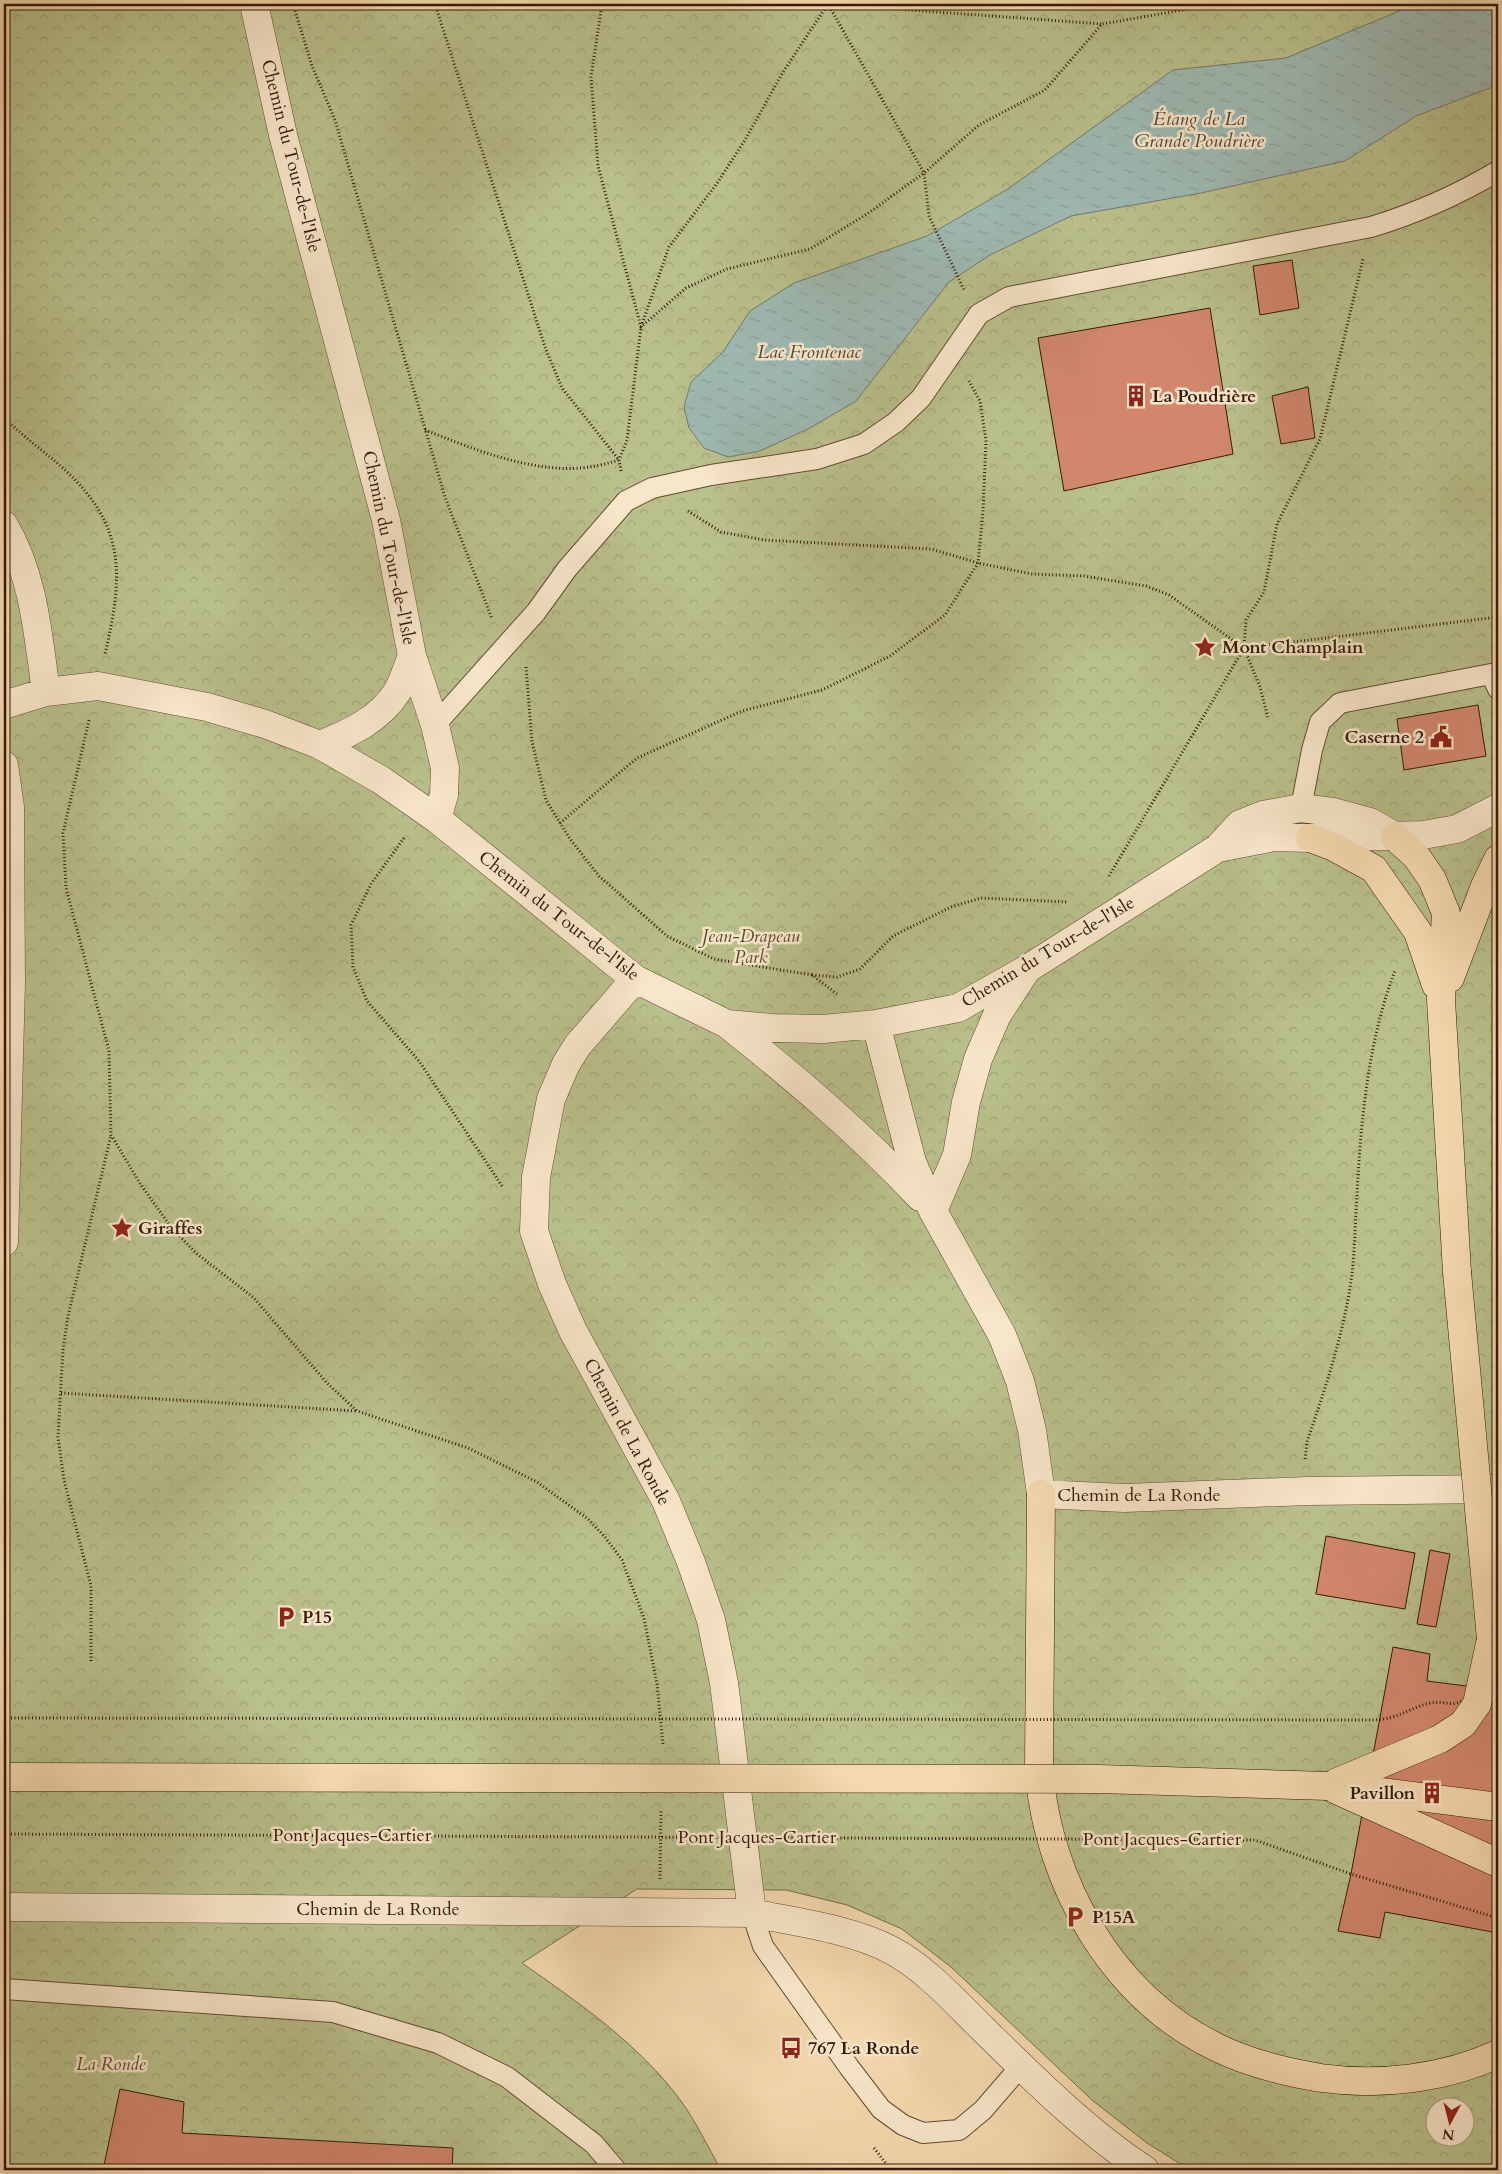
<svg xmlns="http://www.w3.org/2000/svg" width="1502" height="2174" viewBox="0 0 1502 2174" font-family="Cardo,serif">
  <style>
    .park { fill: url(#park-crowns); stroke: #766c4a; fill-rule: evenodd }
    .water { fill: url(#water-ripples); stroke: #74796e }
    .building { fill: #d2876d; stroke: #341907 }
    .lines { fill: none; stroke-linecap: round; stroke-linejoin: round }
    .service-casing { stroke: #644931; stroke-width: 22 }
    .minor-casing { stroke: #644931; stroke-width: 29 }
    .primary-casing { stroke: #341907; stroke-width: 29 }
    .path { stroke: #341907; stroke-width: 3; stroke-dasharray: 1 2.5; stroke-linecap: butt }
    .service { stroke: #f8e6ca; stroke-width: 20 }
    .minor { stroke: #f8e6ca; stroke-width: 28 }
    .primary { stroke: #f4d9ae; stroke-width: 28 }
    .primary-bridge-casing { stroke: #341907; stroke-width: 29; stroke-linecap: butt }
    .path-bridge { stroke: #341907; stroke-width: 3; stroke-dasharray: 1 2.5; stroke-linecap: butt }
    .primary-bridge { stroke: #f4d9ae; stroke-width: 28 }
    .labels { text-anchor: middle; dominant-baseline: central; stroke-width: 5; stroke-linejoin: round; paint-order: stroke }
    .street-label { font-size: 18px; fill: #341907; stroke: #f8e6ca }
    .poi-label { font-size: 18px; font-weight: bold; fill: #341907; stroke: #f8e6ca; text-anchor: start }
    .park-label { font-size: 18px; font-style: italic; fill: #5c4b2f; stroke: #f8e6ca }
    .water-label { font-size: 19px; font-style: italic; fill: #54493a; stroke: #f8e6ca }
  </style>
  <defs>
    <pattern id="park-crowns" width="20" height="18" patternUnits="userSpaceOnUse" patternTransform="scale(1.25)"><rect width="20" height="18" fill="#b9c08c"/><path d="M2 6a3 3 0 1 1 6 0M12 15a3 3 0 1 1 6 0" fill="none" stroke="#a0a477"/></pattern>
    <pattern id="water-ripples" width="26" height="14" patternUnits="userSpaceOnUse" patternTransform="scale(1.25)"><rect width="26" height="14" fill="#9eb9b2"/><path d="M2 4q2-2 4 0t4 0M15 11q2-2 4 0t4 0" fill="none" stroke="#899e98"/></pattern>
  </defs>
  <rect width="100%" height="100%" fill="#f4d9ae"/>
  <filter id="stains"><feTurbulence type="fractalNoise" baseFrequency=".004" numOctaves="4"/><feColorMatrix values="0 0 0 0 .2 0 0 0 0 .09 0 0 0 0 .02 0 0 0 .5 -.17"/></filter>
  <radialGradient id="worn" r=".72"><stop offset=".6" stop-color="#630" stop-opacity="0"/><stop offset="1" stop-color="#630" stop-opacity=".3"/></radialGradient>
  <path class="park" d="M4,4H1498V2170H1190L1147,2143L1092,2100L951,1967L902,1929L847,1905L786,1890L637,1889L522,1963C579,2003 639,2044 681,2101C696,2122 708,2147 721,2170H4ZM1434,2106H1464V2136H1434Z"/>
  <path class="water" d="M1416,4H1498V85L1416,116L1345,161L1201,193L1071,216L990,255L949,282L856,401L810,428L760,451L728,457L704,448L689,428L684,407L691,382L723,352L750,311L794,283L927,236L1008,189L1173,70L1286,58Z"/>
  <path class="building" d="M1292,260L1299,308L1260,315L1253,266Z
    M1210,308L1233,454L1064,491L1038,338Z
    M1308,387L1315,438L1281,444L1272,396Z
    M1478,705L1486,756L1404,770L1397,719Z
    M1326,1536L1415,1553L1405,1609L1316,1594Z
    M1430,1550L1450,1554L1436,1627L1417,1624Z
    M1393,1647L1430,1654L1427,1681L1498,1690V1933L1385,1912L1380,1938L1338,1931L1351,1874Z
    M120,2089L184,2102L182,2133L453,2148L452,2170H103Z"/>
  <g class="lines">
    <g class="service-casing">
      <path id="service" d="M435,725L536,612L567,569L626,501L652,488L711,475L817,459L864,444L896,422L921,398L979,314L1009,297L1371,227C1417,213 1456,196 1498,171
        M1301,808L1312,750L1320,722L1340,703L1491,674L1498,689
        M752,1913L763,1946L849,2067L881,2109L903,2125L923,2133L959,2130L983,2110L1021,2066
        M4,1989L333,2012L438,2043L507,2077L594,2144L616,2170"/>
    </g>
    <g class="minor-casing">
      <path id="minor" d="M254,4L283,135L386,520L412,656L435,725L445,768L444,795L437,819
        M4,525C34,576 38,635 46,692
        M4,705L46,692L98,686L207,707L265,724L320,745L381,780L437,819L635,979L727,1024L773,1028L823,1029L876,1024L958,1008L1027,969L1218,848L1274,837L1310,838L1423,835L1457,829L1498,808
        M320,745C350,733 379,720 397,692C403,682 407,668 412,656
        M4,765L10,807L11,983L4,1242
        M1218,848L1240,824L1263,815L1301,808L1333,812L1370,822L1391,834
        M635,979L578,1045L566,1064L551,1099L536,1177L534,1231L552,1284L573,1331L666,1501L691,1562L711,1620L724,1683L752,1913
        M727,1024C795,1078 860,1133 920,1197
        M876,1024L912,1162L933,1211L1002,1335L1020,1381L1032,1430L1041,1494L1124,1498L1307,1491L1498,1489
        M933,1211L957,1155L966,1102L978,1059L997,1015L1025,972
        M4,1907L752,1913C795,1922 852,1929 891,1950C927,1969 956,2003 985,2031C1035,2080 1087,2132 1145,2170"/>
    </g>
    <g class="primary-casing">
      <path id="primary" d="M1395,837L1416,856L1432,879L1446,913L1441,1000L1457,1272
        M1310,838L1334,847L1374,869L1418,932L1436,985
        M1450,978L1485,886L1498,859
        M1041,1494L1039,1769C1047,1881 1111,1996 1216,2047C1248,2063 1285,2072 1321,2078C1379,2086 1444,2079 1498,2054
        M1328,1786L1440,1739L1463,1724L1477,1704L1491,1639
        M1328,1786L1498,1863
        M1351,1788L1498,1807"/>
    </g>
    <path class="path" d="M293,4L312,66L335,120L445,497L492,619
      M602,4L591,77L598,166L641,327L686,288L727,269L810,249L867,214L924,173L979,125L1045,90L1102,24L1183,10L1201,4
      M828,4L1102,24
      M4,417C24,438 44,451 64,469C127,527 123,577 105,654
      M425,430C473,449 536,475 589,467C599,466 609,463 619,460L562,388L545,347L435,4
      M621,471L619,460L627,440L641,327L669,247L718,182L745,140L783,72L828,4L924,173L929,216L964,290
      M688,511L721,532L764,540L931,549L978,563L1032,574L1084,576L1146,586L1169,595L1244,648L1260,687L1268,718
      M1244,648L1246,620L1264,592L1277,524L1320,439L1363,259
      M526,667L532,742L546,800L570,839L599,876L667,936L714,959L812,975L837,994
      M89,720L63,833L66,888L109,1051L111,1135L141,1185L171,1227L196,1253L254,1298L326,1382L357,1411L468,1448L537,1482L588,1519L605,1537L622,1560L644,1618L657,1684L663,1744
      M560,823L637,758L742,711L822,690L890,656L945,615L978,563L983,511L986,441L980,401L969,381
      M404,838L371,884L351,925L353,967L367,1001L419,1061L502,1186
      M1109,876L1244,648L1498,617
      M812,975L837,977L860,969L893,936L951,907L981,898L1068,902
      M61,1393L356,1411
      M1305,1459L1307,1442C1325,1389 1343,1336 1351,1281C1355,1253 1355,1223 1357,1194C1361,1120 1368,1041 1395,971
      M91,1661V1586L64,1480L58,1437L63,1350L68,1316L111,1135
      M660,1879L661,1810
      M874,2148L891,2170"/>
    <use href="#service" class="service"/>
    <use href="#minor" class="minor"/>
    <use href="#primary" class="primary"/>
    <g class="primary-bridge-casing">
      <path id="primary-bridge" d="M1457,1272L1491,1639
        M4,1777L1099,1779L1328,1786"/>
    </g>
    <path class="path-bridge" d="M4,1718L1373,1720C1400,1719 1408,1708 1430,1703C1442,1700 1450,1707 1461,1701
      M4,1834L1255,1840L1351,1874L1498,1918"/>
    <use href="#primary-bridge" class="primary-bridge"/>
  </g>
  <defs>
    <g id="building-bare" transform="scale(1.725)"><path d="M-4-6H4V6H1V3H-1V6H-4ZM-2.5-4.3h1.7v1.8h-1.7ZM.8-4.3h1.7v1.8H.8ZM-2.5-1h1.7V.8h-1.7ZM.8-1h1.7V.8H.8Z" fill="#8f2418" stroke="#f8e6ca" stroke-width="2.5" paint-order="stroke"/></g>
    <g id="sight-bare" transform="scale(1.725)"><path d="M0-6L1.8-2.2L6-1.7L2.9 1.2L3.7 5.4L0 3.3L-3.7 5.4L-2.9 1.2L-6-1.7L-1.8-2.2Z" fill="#8f2418" stroke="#f8e6ca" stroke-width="2.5" paint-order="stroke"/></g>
    <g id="civic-bare" transform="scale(1.725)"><path d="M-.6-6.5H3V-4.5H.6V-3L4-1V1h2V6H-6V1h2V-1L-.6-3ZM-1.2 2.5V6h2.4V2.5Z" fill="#8f2418" stroke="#f8e6ca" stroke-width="2.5" paint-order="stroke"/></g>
    <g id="parking-bare" transform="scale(1.725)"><path d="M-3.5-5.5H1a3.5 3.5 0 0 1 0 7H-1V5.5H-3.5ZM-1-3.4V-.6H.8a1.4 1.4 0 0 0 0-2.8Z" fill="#8f2418" stroke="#f8e6ca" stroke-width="2.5" paint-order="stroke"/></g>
    <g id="bus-bare" transform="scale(1.725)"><path d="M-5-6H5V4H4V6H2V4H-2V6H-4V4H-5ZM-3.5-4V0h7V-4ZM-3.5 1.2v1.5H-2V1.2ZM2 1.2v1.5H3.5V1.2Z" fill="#8f2418" stroke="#f8e6ca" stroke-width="2.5" paint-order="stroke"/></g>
  </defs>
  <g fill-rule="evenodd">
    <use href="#building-bare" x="1136" y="396"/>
    <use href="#sight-bare" x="1205" y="647"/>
    <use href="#civic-bare" x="1441" y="737"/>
    <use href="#sight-bare" x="122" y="1228"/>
    <use href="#parking-bare" x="286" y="1617"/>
    <use href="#building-bare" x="1432" y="1793"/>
    <use href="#parking-bare" x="1075" y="1917"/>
    <use href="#bus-bare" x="791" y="2048"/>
  </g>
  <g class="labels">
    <g class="street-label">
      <text transform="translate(291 156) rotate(76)">Chemin du Tour-de-l'Isle</text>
      <text transform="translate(389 548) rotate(78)">Chemin du Tour-de-l'Isle</text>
      <text transform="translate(559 916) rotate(38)">Chemin du Tour-de-l'Isle</text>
      <text transform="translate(1048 952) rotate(-31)">Chemin du Tour-de-l'Isle</text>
      <text transform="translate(627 1432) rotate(62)">Chemin de La Ronde</text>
      <text x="1139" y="1495">Chemin de La Ronde</text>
      <text x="352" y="1835">Pont Jacques-Cartier</text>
      <text x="757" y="1837">Pont Jacques-Cartier</text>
      <text x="1162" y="1839">Pont Jacques-Cartier</text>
      <text x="378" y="1909">Chemin de La Ronde</text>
    </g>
    <g class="poi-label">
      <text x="1152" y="396">La Poudrière</text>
      <text x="1222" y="647">Mont Champlain</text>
      <text x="1424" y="737" text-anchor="end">Caserne 2</text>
      <text x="138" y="1228">Giraffes</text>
      <text x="302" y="1617">P15</text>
      <text x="1415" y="1793" text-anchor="end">Pavillon</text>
      <text x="1092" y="1917">P15A</text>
      <text x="808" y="2048">767 La Ronde</text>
    </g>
    <g class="park-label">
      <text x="751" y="936">Jean-Drapeau<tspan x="751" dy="21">Park</tspan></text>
      <text x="111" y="2064">La Ronde</text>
    </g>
    <g class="water-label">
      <text x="1199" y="119">Étang de La<tspan x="1199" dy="22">Grande Poudrière</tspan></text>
      <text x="809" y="352">Lac Frontenac</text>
    </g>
  </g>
  <rect width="1502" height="2174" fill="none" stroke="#f4d9ae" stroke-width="20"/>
  <rect x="5" y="5" width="1492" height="2164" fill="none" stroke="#341907" stroke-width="2.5"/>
  <rect x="10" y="10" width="1482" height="2154" fill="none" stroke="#341907"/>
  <g transform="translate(1450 2122) rotate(187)"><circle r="24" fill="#f8e6ca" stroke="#aa947c"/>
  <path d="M0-4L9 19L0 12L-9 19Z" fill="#8f2418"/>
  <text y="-8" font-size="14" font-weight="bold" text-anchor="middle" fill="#341907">N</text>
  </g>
  <rect width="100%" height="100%" filter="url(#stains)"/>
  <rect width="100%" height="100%" fill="url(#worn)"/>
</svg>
